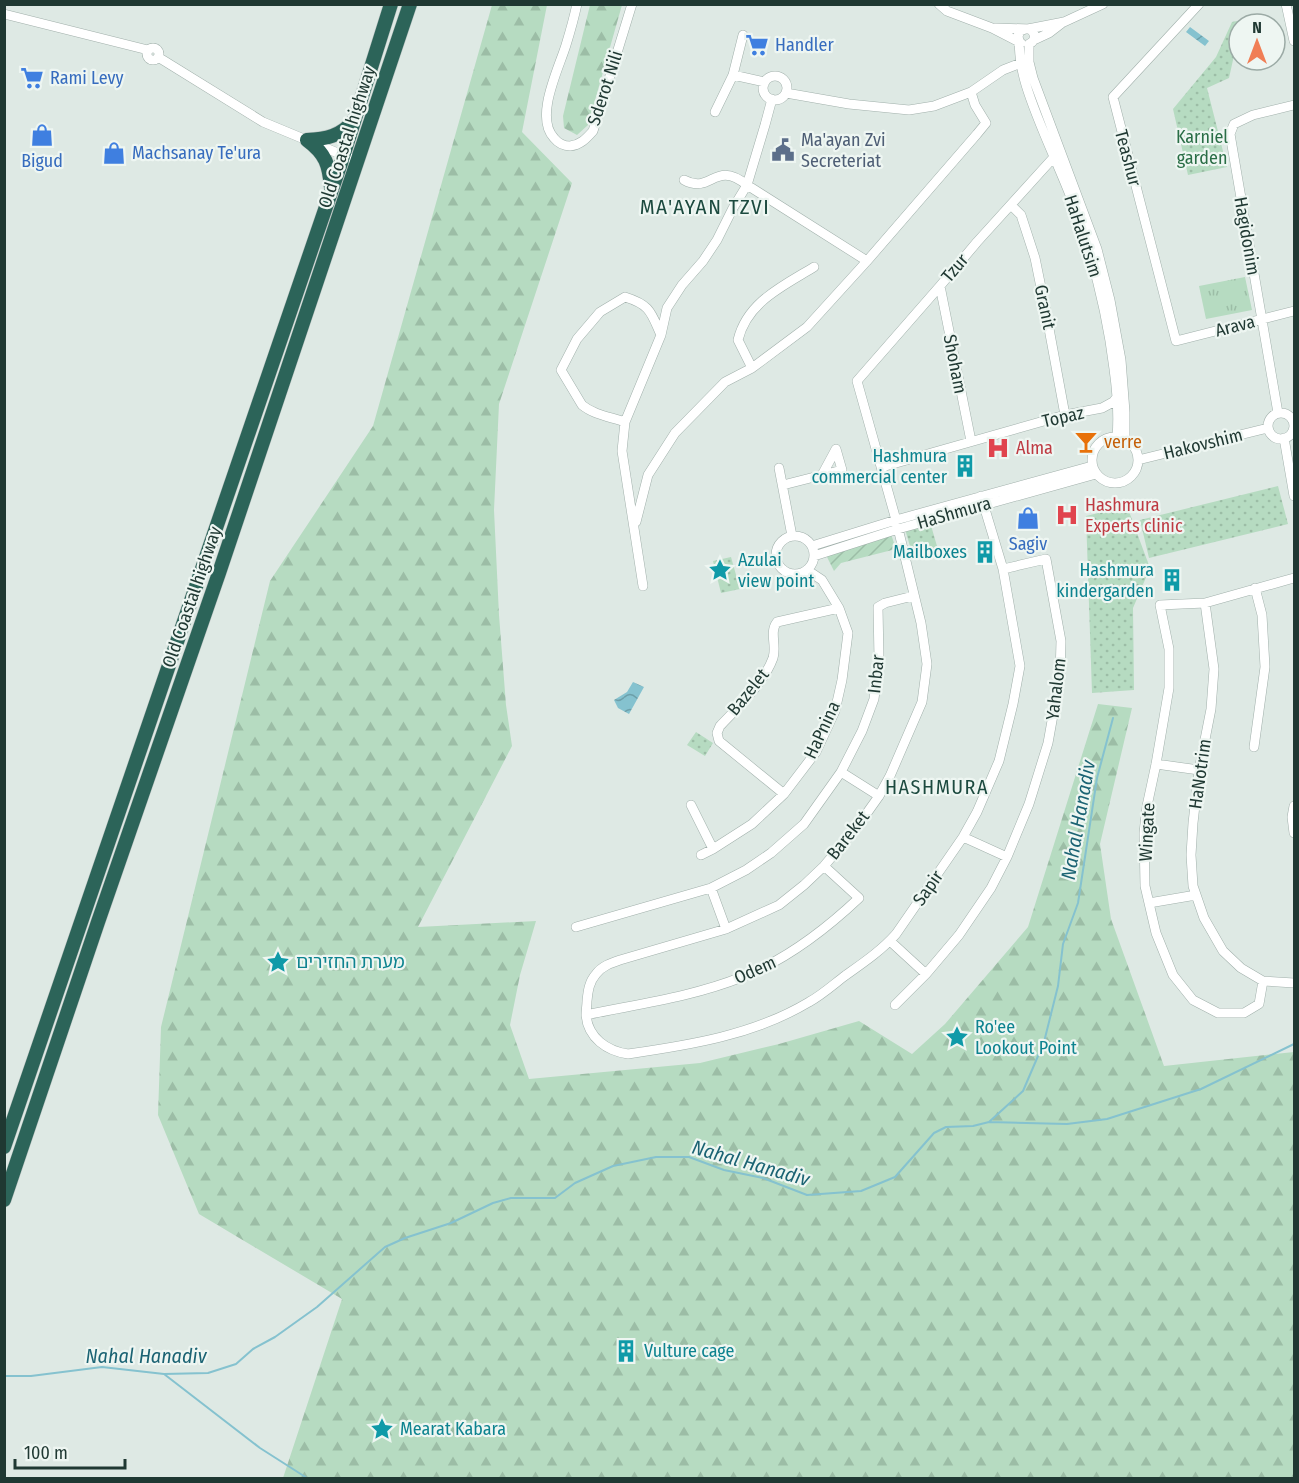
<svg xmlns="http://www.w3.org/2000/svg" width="1299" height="1483" viewBox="0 0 1299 1483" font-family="'Fira Sans Condensed','Noto Sans Hebrew',sans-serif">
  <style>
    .grass { fill: url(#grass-tufts) }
    .forest { fill: url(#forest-firs) }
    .park { fill: url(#park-dots) }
    .garden { fill: url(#garden-furrows) }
    .water { fill: url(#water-waves) }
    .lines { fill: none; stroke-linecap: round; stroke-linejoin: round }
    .stream { stroke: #85c2cf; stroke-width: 2 }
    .minor-casing { stroke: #a1b0ab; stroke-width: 10 }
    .highway-casing { stroke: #bcc3c2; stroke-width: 15 }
    .minor { stroke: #fff; stroke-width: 9 }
    .highway { stroke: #2c6459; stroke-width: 14 }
    .labels { text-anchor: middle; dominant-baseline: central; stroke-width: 4.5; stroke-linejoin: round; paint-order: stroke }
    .shop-label { font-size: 18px; fill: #366cbe; stroke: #eef6f2; text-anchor: start }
    .street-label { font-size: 18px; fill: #1f3832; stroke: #eef6f2 }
    .park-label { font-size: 18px; fill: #2a6e46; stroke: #eef6f2 }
    .service-label { font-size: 18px; fill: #4e5e75; stroke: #eef6f2; text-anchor: start }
    .food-label { font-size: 18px; fill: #c56008; stroke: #eef6f2; text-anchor: start }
    .health-label { font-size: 18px; fill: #be3a42; stroke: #eef6f2; text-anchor: start }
    .culture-label { font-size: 18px; fill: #0d838f; stroke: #eef6f2; text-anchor: start }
    .neighbourhood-label { font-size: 20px; letter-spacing: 1.5px; fill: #1c4a3f; stroke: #eef6f2 }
    .water-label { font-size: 20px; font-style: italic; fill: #1b6373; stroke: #eef6f2 }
    .quarter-label { font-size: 21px; letter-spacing: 1.5px; fill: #1c4a3f; stroke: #eef6f2 }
  </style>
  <defs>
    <pattern id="grass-tufts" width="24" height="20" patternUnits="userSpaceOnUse" patternTransform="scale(1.5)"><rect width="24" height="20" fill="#b6dbc1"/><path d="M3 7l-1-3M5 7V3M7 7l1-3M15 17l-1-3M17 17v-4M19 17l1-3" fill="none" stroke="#9cbda6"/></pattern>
    <pattern id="forest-firs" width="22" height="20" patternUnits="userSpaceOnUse" patternTransform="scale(1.5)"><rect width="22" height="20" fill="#b6dbc1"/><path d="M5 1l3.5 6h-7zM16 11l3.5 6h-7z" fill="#9cbda6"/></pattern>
    <pattern id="park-dots" width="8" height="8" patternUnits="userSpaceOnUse" patternTransform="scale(1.5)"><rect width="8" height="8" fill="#b6dbc1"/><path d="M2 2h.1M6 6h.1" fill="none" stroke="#9cbda6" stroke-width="1.8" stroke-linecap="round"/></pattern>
    <pattern id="garden-furrows" width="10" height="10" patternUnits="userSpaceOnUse" patternTransform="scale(1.5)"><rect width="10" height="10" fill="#b6dbc1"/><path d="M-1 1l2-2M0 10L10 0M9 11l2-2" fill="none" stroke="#9cbda6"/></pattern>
    <pattern id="water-waves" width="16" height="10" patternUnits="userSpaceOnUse" patternTransform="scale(1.5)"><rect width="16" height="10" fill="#85c2cf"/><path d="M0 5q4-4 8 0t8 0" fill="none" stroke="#6c9fa9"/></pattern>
  </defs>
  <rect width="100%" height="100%" fill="#dee9e4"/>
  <path class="grass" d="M1245,277L1252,310L1206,319L1199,286Z"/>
  <path class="forest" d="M492,5H547L522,132L572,183L499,404L494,510L499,615L506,705L512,746L418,927L536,921L520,975L510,1025L529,1079L700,1063L779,1044L859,1021L912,1054L945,1024L1028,927L1098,704L1132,708L1100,844L1111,919L1164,1066L1294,1052V1478H283L342,1299L199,1214L158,1115L161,1027L270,581L373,426Z
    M590,5H622L588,125L577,135L564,128L563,116Z"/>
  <path class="park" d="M1242,20L1241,24H1239V33L1229,78L1207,88L1227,167L1188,175L1173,109L1216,57L1232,22Z
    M1278,486L1288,524L1149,558L1140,520Z
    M1127,506L1150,568L1133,608L1134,690L1092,693L1086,516Z
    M930,522L939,553L914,560L905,529Z
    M731,557L740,589L721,593L713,561Z
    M696,732L713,743L705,756L687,745Z"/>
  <path class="garden" d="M891,534L896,549L841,563L834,571L825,553Z"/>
  <path class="water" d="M1190,27L1209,41L1205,46L1186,32Z
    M633,682L644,687L629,714L618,708L614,700L627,692Z"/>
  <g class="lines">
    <path class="stream" d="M989,1122L1067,1124L1107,1119L1201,1089L1294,1044
      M164,1374L260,1448L307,1478
      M4,1376H31L102,1367L164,1374L208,1373L236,1364L253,1349L275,1337L317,1307L385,1247L405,1238L451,1223L493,1203L511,1198H555L575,1183L613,1166L656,1157H689L724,1170L763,1178L807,1195L861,1191L895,1177L934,1133L946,1127L973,1126L989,1122L1023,1091L1044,1042L1058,986L1063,944L1078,903L1097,778L1113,718"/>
    <g class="minor-casing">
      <path id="minor" d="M577,4C574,18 570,32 566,45C559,68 534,117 554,138C558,143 563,146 570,146C580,145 586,139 593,131L632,4
        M939,4L947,11L992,28L1021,43
        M1199,4L1113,97L1176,341L1294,311
        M1286,4L1294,41
        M4,14L148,50
        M995,28L1030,29C1036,34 1036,41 1029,44
        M1025,29L1020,31L1018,36C1020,45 1019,53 1021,63C1022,70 1024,78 1026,85C1038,124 1057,161 1072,200C1092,254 1107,311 1114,369C1117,391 1119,414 1117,437
        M1028,29L1064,22L1103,4
        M1034,40L1049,33L1062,23
        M1029,44V62L1033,78L1097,249L1110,300L1121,360L1125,412V439
        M147 54a6 6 0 1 1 12 0a6 6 0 1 1-12 0Z
        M158,57L263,122L357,161
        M733,75L765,82
        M763 88a12 12 0 1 1 24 0a12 12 0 1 1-24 0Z
        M786,93L849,104L909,110L934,106L971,92L1003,70L1021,63L1026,62
        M715,112L733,75L743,35
        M684,180C712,195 714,159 747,185L867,261
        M1011,205L1021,215L1035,258L1045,307L1065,415
        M814,267C783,286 747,302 738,340L752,368L807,327L867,261L977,134L986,123L975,105L971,92
        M940,286L971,441
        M1278,413L1230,134L1234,124L1253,115L1294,105
        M1268 426a13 13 0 1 1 26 0a13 13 0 1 1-26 0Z
        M625,422C611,417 594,415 582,405L561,370L577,339L600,312L625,297C651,305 651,313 661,335
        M1092 460a23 23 0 1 1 46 0a23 23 0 1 1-46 0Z
        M1284,438L1294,496
        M1138,460L1268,428
        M882,467L1065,415L1102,408L1113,402L1117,397
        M779,468L792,536
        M783,485L842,470L836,449L822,475
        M981,496L1003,569L1020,666L1013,704L999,761L977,812L963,837L896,934C882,950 863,963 846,975C834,984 822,995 809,1002C754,1035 690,1045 628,1054C607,1051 588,1038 586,1015C586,1011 587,1005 587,1001C588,991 589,982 596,974C602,966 611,963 620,960L726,929L779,905L804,885L824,866L857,827L879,796L890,776L922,702L927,664L921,623L896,520L857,381L940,286L977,242L1054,157
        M636,522L648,475L675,433L725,382L752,368
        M776 555a19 19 0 1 1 38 0a19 19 0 1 1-38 0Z
        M812,546L896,520L1092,466
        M814,556L898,529L1096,474
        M643,586L622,451L625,422L661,335L667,308L682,285L703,261L717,240L733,208L747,185L765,125L772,99
        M1205,603L1214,669L1211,709L1199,770L1193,823L1191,855L1193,886L1204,918L1223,951L1241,968L1263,981L1294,983
        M1254,747L1265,667L1262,615L1255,588
        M1156,764L1199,770
        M841,772L879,796
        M784,794L719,741L717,733L720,726C738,707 764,683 773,658C777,646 769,632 777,622L839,608
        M691,805L713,849
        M1294,806L1292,817L1294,833
        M963,837L1007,857
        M701,855L713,849L752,824L784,794L816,752L835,711L842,680L848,633L839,608L822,580L807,570
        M711,888L726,929
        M1149,903L1196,895
        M576,927L711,888L746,870L771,853L804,824L841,772L862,731L874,699L879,659L878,607L885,603L913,596
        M890,941L926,974
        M1263,981L1259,1004L1244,1013H1218L1193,1000L1173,975L1156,933L1145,886L1144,833L1147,806L1156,764L1169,688V649L1160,605L1205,603L1294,578
        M895,1005L926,974L959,935L991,888L1007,857L1029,804L1048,743L1060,676L1061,641L1046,559L1003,569
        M586,1015C638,1004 692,997 742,977C786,960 825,930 859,898L824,866"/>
    </g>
    <g class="highway-casing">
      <path id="highway" d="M307,140C326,154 329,165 331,187
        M307,140C326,139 341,136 353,121
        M4,1147L341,163L391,4
        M4,1200L98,922L219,573L410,4"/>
    </g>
    <use href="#minor" class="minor"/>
    <use href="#highway" class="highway"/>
  </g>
  <defs>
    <g id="supermarket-bare" transform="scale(1.8)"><path d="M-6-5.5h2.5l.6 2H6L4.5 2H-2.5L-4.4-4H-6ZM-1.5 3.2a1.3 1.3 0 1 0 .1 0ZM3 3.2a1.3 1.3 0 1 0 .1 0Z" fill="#3f7fe0" stroke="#eef6f2" stroke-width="2.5" paint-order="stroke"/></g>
    <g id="shop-bare" transform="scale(1.8)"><path d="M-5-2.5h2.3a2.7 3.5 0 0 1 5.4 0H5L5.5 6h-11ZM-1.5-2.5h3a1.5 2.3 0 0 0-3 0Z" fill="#3f7fe0" stroke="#eef6f2" stroke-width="2.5" paint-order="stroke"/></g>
    <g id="civic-bare" transform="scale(1.8)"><path d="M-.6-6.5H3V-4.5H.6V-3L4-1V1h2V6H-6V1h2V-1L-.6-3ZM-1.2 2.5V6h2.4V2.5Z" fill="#5c6f8a" stroke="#eef6f2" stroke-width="2.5" paint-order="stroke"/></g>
    <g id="bar-bare" transform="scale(1.8)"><path d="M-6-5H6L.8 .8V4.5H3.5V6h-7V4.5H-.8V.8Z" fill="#e8710a" stroke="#eef6f2" stroke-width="2.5" paint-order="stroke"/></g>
    <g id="hospital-bare" transform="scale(1.8)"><path d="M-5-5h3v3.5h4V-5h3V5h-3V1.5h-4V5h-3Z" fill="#e0444e" stroke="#eef6f2" stroke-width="2.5" paint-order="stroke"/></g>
    <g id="building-bare" transform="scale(1.8)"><path d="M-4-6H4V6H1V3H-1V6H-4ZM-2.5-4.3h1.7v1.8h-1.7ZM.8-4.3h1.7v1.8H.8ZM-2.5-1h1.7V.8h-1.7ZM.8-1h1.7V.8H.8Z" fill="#0f9aa8" stroke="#eef6f2" stroke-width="2.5" paint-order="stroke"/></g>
    <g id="sight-bare" transform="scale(1.8)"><path d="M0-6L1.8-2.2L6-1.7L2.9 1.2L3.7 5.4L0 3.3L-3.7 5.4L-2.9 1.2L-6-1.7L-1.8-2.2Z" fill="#0f9aa8" stroke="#eef6f2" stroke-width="2.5" paint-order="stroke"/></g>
  </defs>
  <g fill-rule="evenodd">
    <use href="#supermarket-bare" x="757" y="45"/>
    <use href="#supermarket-bare" x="32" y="78"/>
    <use href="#shop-bare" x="42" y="135"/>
    <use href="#civic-bare" x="783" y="150"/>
    <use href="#shop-bare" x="114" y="153"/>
    <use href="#bar-bare" x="1086" y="442"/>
    <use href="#hospital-bare" x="998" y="448"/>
    <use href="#building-bare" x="965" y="466"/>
    <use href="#hospital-bare" x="1067" y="515"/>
    <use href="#shop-bare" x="1028" y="518"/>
    <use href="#building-bare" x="985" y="552"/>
    <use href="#sight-bare" x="720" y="570"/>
    <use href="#building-bare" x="1172" y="580"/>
    <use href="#sight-bare" x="278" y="962"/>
    <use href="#sight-bare" x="957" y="1037"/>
    <use href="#building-bare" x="626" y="1351"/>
    <use href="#sight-bare" x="382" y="1429"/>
  </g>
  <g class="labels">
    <g class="shop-label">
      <text x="775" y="45">Handler</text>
      <text x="50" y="78">Rami Levy</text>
      <text x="132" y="153">Machsanay Te'ura</text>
      <text x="42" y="161" text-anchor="middle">Bigud</text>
      <text x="1028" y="544" text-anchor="middle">Sagiv</text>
    </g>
    <g class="street-label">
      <text transform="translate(605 88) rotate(-72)">Sderot Nili</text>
      <text transform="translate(347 137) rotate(-72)">Old Coastal highway</text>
      <text transform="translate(1128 158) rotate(75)">Teashur</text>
      <text transform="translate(1083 236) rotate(72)">HaHalutsim</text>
      <text transform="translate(1247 236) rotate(80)">Hagidonim</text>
      <text transform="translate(955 268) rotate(-50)">Tzur</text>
      <text transform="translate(1045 307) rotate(78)">Granit</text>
      <text transform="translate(1235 326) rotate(-14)">Arava</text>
      <text transform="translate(955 364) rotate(79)">Shoham</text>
      <text transform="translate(1063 417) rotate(-13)">Topaz</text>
      <text transform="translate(1203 444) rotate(-14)">Hakovshim</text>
      <text transform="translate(954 513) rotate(-16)">HaShmura</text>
      <text transform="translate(192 597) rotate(-71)">Old Coastal highway</text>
      <text transform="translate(876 674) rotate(-84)">Inbar</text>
      <text transform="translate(1056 689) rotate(-83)">Yahalom</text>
      <text transform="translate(748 692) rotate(-51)">Bazelet</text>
      <text transform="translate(822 730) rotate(-65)">HaPnina</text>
      <text transform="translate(1200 774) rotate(-82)">HaNotrim</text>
      <text transform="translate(1147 832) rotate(-87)">Wingate</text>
      <text transform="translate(848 835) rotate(-52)">Bareket</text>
      <text transform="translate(928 888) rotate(-55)">Sapir</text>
      <text transform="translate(755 970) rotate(-24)">Odem</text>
    </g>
    <g class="park-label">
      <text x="1202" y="137">Karniel<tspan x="1202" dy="21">garden</tspan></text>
    </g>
    <g class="service-label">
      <text x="801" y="140">Ma'ayan Zvi<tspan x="801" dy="21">Secreteriat</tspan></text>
    </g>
    <g class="food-label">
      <text x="1104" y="442">verre</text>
    </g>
    <g class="health-label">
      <text x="1016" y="448">Alma</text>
      <text x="1085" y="505">Hashmura<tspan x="1085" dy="21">Experts clinic</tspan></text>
    </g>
    <g class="culture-label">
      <text x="947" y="456" text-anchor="end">Hashmura<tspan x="947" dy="21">commercial center</tspan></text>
      <text x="967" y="552" text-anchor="end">Mailboxes</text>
      <text x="738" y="560">Azulai<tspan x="738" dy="21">view point</tspan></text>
      <text x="1154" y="570" text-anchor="end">Hashmura<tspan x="1154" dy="21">kindergarden</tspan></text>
      <text x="296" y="962">מערת החזירים</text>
      <text x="975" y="1027">Ro'ee<tspan x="975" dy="21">Lookout Point</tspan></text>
      <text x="644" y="1351">Vulture cage</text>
      <text x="400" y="1429">Mearat Kabara</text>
    </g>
    <g class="neighbourhood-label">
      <text x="937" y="787">HASHMURA</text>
    </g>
    <g class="water-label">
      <text transform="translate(1078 820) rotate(-80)">Nahal Hanadiv</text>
      <text transform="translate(751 1163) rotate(16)">Nahal Hanadiv</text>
      <text x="146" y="1356">Nahal Hanadiv</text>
    </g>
    <g class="quarter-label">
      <text x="705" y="207">MA'AYAN TZVI</text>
    </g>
  </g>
  <rect width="1299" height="1483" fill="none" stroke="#1f3832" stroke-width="12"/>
  <g transform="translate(1257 42)"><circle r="28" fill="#eef6f2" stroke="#9baaa5" stroke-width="1.5"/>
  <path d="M0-4.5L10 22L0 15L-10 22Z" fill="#f07e55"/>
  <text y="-9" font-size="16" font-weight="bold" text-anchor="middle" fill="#1f3832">N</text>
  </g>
  <path d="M15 1459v9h110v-9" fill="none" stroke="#1f3832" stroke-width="3"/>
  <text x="24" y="1459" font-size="18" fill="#1f3832" stroke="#eef6f2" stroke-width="4.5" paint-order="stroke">100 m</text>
</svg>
